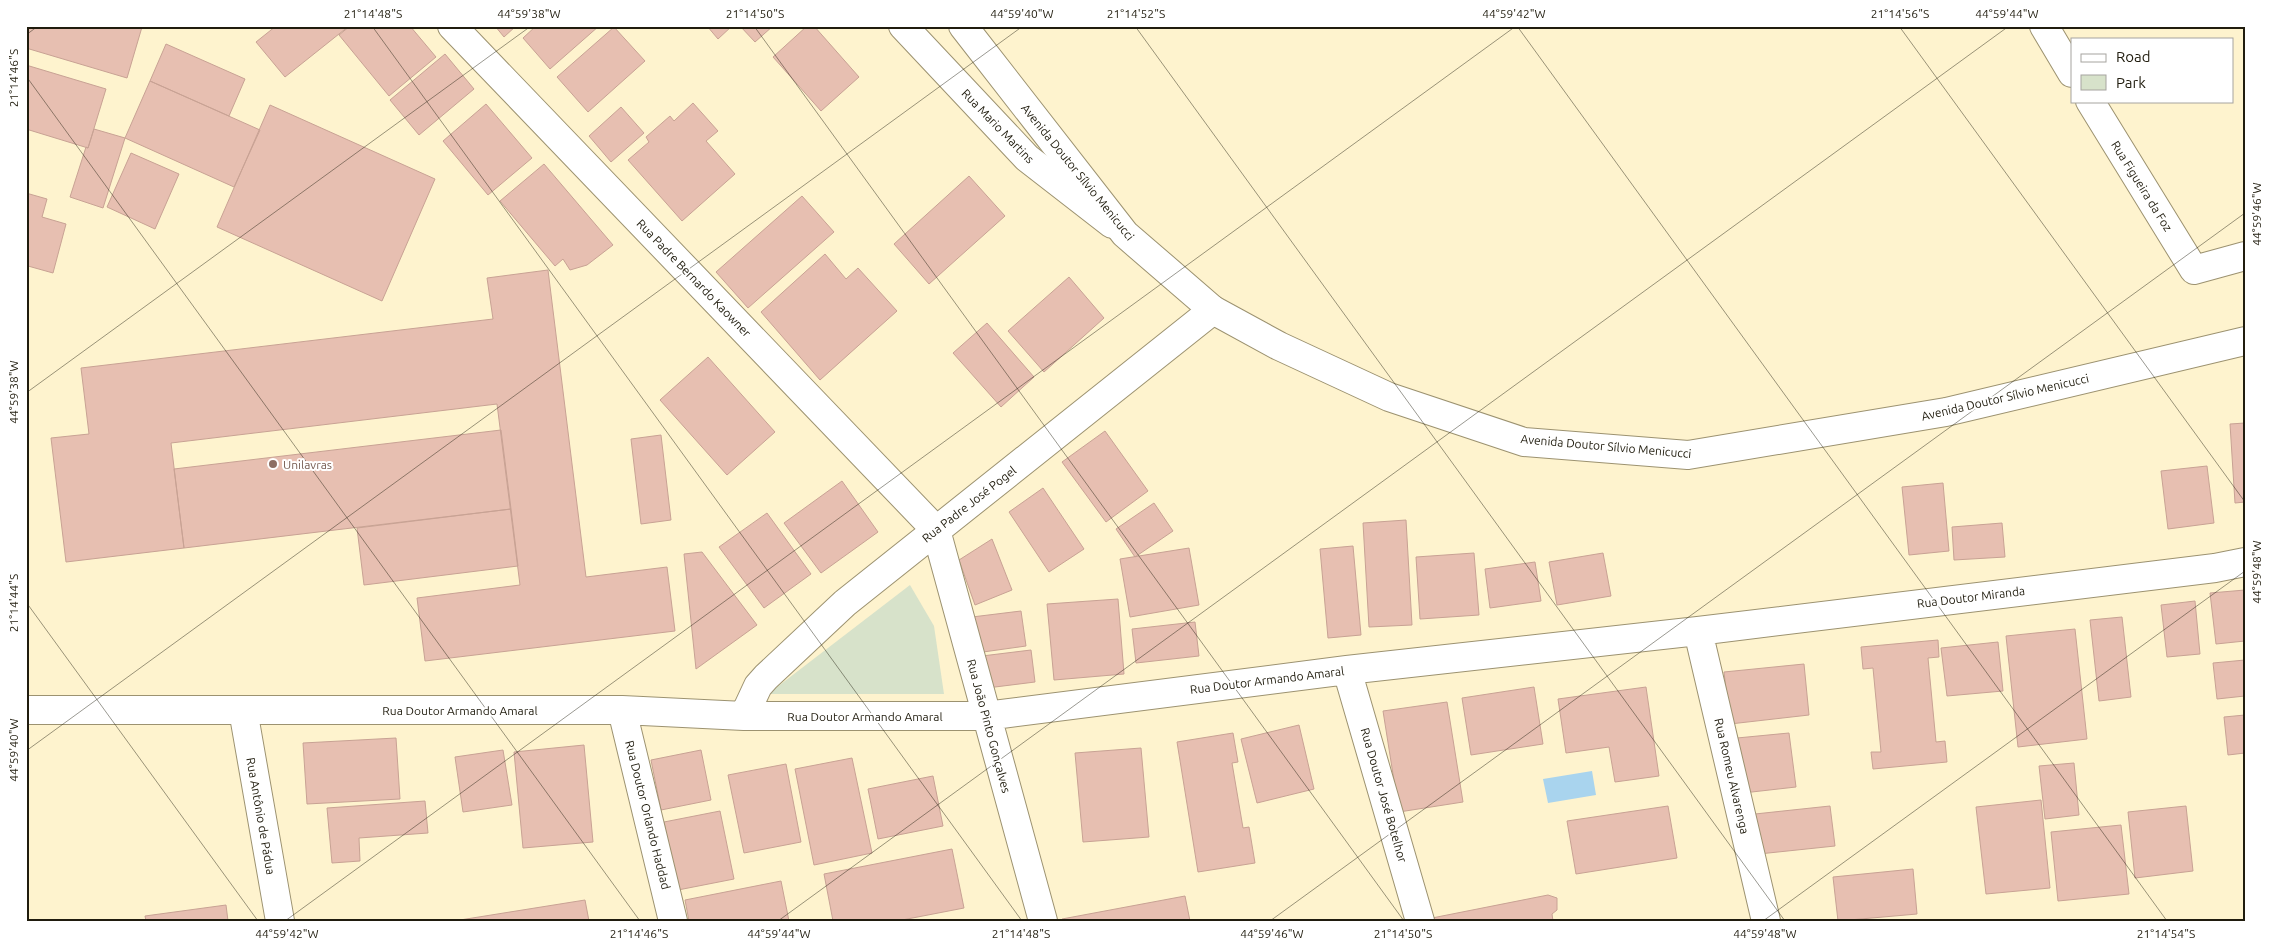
<svg xmlns="http://www.w3.org/2000/svg" width="2271" height="947" viewBox="0 0 2271 947" font-family="Ubuntu,sans-serif">
  <style>
    .green { fill: #d7e2ca }
    .water { fill: #a9d4ee }
    .building { fill: #e7bfb1; stroke: #c8a294 }
    .lines { fill: none; stroke-linecap: round; stroke-linejoin: round }
    .street-casing { stroke: #9c9270; stroke-width: 30 }
    .secondary-casing { stroke: #9c9270; stroke-width: 30 }
    .street { stroke: #fff; stroke-width: 28 }
    .secondary { stroke: #fff; stroke-width: 28 }
    .ticks { fill: none; stroke: #201c0e; stroke-width: 1; stroke-opacity: 0.45 }
    .education-dot { fill: #8d6e63; stroke: #fff; stroke-width: 2 }
    .labels { text-anchor: middle; dominant-baseline: central; stroke-width: 4; stroke-linejoin: round; paint-order: stroke }
    .street-label { font-size: 12px; fill: #201c0e; stroke: #fff }
    .education-label { font-size: 12px; fill: #785e54; stroke: #fff; text-anchor: start }
    .neatline { fill: none; stroke: #201c0e; stroke-width: 2 }
    .ticks-label { font-size: 12px; text-anchor: middle; fill: #201c0e }
  </style>
  <rect width="100%" height="100%" fill="#fef3ce"/>
  <path class="green" d="M910,585L934,626L944,694H768Z"/>
  <path class="water" d="M1592,771L1596,795L1548,803L1543,779Z"/>
  <path class="building" d="M26,26H140L142,27L127,78L26,48Z
    M276,26H349L285,77L256,42Z
    M350,26H410L436,57L389,96L339,35Z
    M495,26H516L504,37Z
    M536,26H599L550,69L523,38Z
    M707,26H732L718,39Z
    M740,26H773L755,42Z
    M807,26H814L859,77L821,111L773,57Z
    M614,27L645,61L588,112L557,77Z
    M166,44L245,79L229,116L150,81Z
    M445,54L474,89L419,135L390,100Z
    M26,65L106,89L88,148L26,129Z
    M150,81L260,130L234,187L125,138Z
    M693,103L718,131L706,141L735,174L682,221L628,160L649,142L646,137L670,116L674,121Z
    M486,104L532,158L488,195L443,141Z
    M270,105L435,179L382,301L217,227Z
    M621,107L644,133L611,162L589,136Z
    M94,129L125,138L103,208L70,197L86,147L88,148Z
    M131,153L179,174L155,229L107,207Z
    M544,164L613,245L587,265L570,270L563,259L555,266L500,201Z
    M969,176L1005,216L929,284L894,244Z
    M26,193L47,199L42,217L66,224L53,273L28,266L26,273Z
    M802,196L834,232L748,308L716,272Z
    M825,254L846,279L858,268L897,311L820,380L761,312Z
    M548,270L586,577L667,567L675,631L425,661L417,598L520,585L497,404L171,443L184,548L66,562L51,438L89,434L81,368L493,319L487,278Z
    M1069,277L1104,318L1044,372L1008,331Z
    M987,323L1034,377L1001,407L953,353Z
    M708,357L775,432L727,475L660,400Z
    M2245,423V502L2235,503L2230,424Z
    M501,430L511,509L184,548L174,469Z
    M1105,431L1148,491L1106,522L1062,462Z
    M661,435L671,520L641,524L631,439Z
    M2207,466L2214,523L2168,529L2161,471Z
    M842,481L878,532L821,573L784,523Z
    M1943,483L1949,551L1909,555L1902,487Z
    M1043,488L1084,549L1049,572L1009,512Z
    M1154,503L1173,531L1135,557L1116,529Z
    M511,509L518,566L364,585L357,528Z
    M767,513L811,574L764,608L719,547Z
    M1406,520L1412,625L1369,627L1363,523Z
    M2002,523L2005,557L1954,560L1952,527Z
    M992,539L1012,590L975,605L959,560Z
    M1353,546L1361,635L1328,638L1320,549Z
    M1189,548L1199,605L1130,617L1120,559Z
    M702,552L757,625L696,669L684,554Z
    M1474,553L1479,615L1420,619L1416,557Z
    M1603,553L1611,596L1557,605L1549,562Z
    M1535,562L1541,601L1490,608L1485,569Z
    M2245,590V641L2216,644L2210,593Z
    M1118,599L1124,674L1054,680L1047,604Z
    M2195,601L2200,654L2167,657L2161,605Z
    M1021,611L1026,646L976,653L972,617Z
    M2122,617L2131,697L2099,701L2090,620Z
    M1195,622L1199,656L1136,663L1132,629Z
    M2075,629L2087,739L2018,747L2006,636Z
    M1938,640L1939,657L1928,658L1936,742L1945,741L1947,762L1873,769L1871,752H1881L1873,668L1863,669L1861,647Z
    M1998,642L2003,691L1947,696L1941,648Z
    M1031,650L1035,682L987,688L982,656Z
    M2245,660V696L2217,699L2213,663Z
    M1804,664L1809,715L1730,724L1724,672Z
    M1534,687L1543,744L1471,755L1462,698Z
    M1646,687L1659,776L1615,782L1609,747L1566,753L1558,699Z
    M1447,702L1463,802L1399,812L1383,711Z
    M2245,715V753L2228,755L2224,717Z
    M1299,725L1314,789L1257,803L1241,739Z
    M1233,733L1238,762L1232,763L1243,828L1249,827L1255,863L1198,872L1177,742Z
    M1789,733L1796,787L1743,793L1737,738Z
    M396,738L400,799L307,804L303,743Z
    M584,745L593,842L523,848L514,752Z
    M1141,748L1149,837L1083,842L1075,753Z
    M503,750L512,805L463,812L455,757Z
    M701,750L711,800L661,810L651,760Z
    M852,758L872,853L814,865L795,769Z
    M2074,763L2079,815L2045,819L2039,766Z
    M786,764L801,842L744,853L728,775Z
    M933,776L943,826L878,839L868,789Z
    M2041,800L2050,888L1986,894L1976,807Z
    M425,801L428,833L359,838L360,861L332,863L327,808Z
    M1668,806L1677,858L1576,874L1567,821Z
    M1830,806L1835,846L1759,854L1755,814Z
    M2186,806L2193,871L2135,878L2128,812Z
    M720,811L734,879L678,890L664,822Z
    M2121,825L2129,894L2058,901L2051,832Z
    M952,849L964,908L897,921H833L824,874Z
    M1913,869L1917,914L1838,921L1833,877Z
    M781,881L789,921H689L685,900Z
    M1548,895L1557,898V910L1552,914L1553,921H1431L1432,918Z
    M1185,896L1190,921H1063L1062,919Z
    M585,900L589,921L460,920Z
    M226,905L228,921H146L145,916Z"/>
  <g class="lines">
    <g class="street-casing">
      <path id="street" d="M452,26L936,530L1043,921
        M903,26L1027,158L1112,224
        M2044,26L2072,73
        M2090,101L2194,270L2245,256
        M1698,631L1766,921
        M1347,670L1420,921
        M26,710H622L744,716H986L1347,670L1698,631L2215,568L2245,562
        M243,710L280,921
        M622,710L673,921
        M744,716L758,686L766,677L845,603L1213,310"/>
    </g>
    <g class="secondary-casing">
      <path id="secondary" d="M963,26L1125,234L1213,310L1279,346L1389,397L1524,442L1688,455L1946,412L2245,341"/>
    </g>
    <use href="#street" class="street"/>
    <use href="#secondary" class="secondary"/>
  </g>
  <path class="ticks" d="M372,26L1022,921M754,26L1404,921M1135,26L1785,921M1517,26L2167,921M1899,26L2245,502M26,35L38,26M26,76L640,921M26,393L531,26M26,602L258,921M26,751L1023,26M285,921L1516,26M778,921L2009,26M1270,921L2245,213M1763,921L2245,571"/>
  <circle class="education-dot" cx="273" cy="464" r="5"/>
  <g class="labels">
    <g class="street-label">
      <text transform="translate(998 126) rotate(46)">Rua Mario Martins</text>
      <text transform="translate(1078 172) rotate(51)">Avenida Doutor Sílvio Menicucci</text>
      <text transform="translate(2142 186) rotate(58)">Rua Figueira da Foz</text>
      <text transform="translate(694 278) rotate(46)">Rua Padre Bernardo Kaowner</text>
      <text transform="translate(2005 397) rotate(-13)">Avenida Doutor Sílvio Menicucci</text>
      <text transform="translate(1606 446) rotate(5)">Avenida Doutor Sílvio Menicucci</text>
      <text transform="translate(969 504) rotate(-38)">Rua Padre José Pogel</text>
      <text transform="translate(1971 597) rotate(-7)">Rua Doutor Miranda</text>
      <text transform="translate(1267 680) rotate(-7)">Rua Doutor Armando Amaral</text>
      <text x="460" y="710">Rua Doutor Armando Amaral</text>
      <text x="865" y="716">Rua Doutor Armando Amaral</text>
      <text transform="translate(989 726) rotate(75)">Rua João Pinto Gonçalves</text>
      <text transform="translate(1732 776) rotate(77)">Rua Romeu Alvarenga</text>
      <text transform="translate(1384 795) rotate(74)">Rua Doutor José Botelhor</text>
      <text transform="translate(648 815) rotate(76)">Rua Doutor Orlando Haddad</text>
      <text transform="translate(261 816) rotate(80)">Rua Antônio de Pádua</text>
    </g>
    <g class="education-label">
      <text x="283" y="464">Unilavras</text>
    </g>
  </g>
  <rect width="2271" height="947" fill="none" stroke="#ffffff" stroke-width="55"/>
  <rect x="2071" y="38" width="162" height="65" fill="#ffffff" stroke="#a6a49f"/>
  <rect x="2081" y="54" width="25" height="8" fill="#ffffff" stroke="#a6a49f"/>
  <text x="2116" y="62" font-size="15" fill="#201c0e">Road</text>
  <rect x="2081" y="75" width="25" height="15" fill="#d7e2ca" stroke="#a6a49f"/>
  <text x="2116" y="88" font-size="15" fill="#201c0e">Park</text>
  <rect x="28" y="28" width="2216" height="892" class="neatline"/>
  <g class="ticks-label">
    <text x="373" y="18">21°14'48"S</text>
    <text x="529" y="18">44°59'38"W</text>
    <text x="755" y="18">21°14'50"S</text>
    <text x="1022" y="18">44°59'40"W</text>
    <text x="1136" y="18">21°14'52"S</text>
    <text x="1514" y="18">44°59'42"W</text>
    <text x="1900" y="18">21°14'56"S</text>
    <text x="2007" y="18">44°59'44"W</text>
    <text transform="translate(14 78) rotate(-90)" y="4">21°14'46"S</text>
    <text transform="translate(2257 214) rotate(-90)" y="4">44°59'46"W</text>
    <text transform="translate(14 392) rotate(-90)" y="4">44°59'38"W</text>
    <text transform="translate(2257 572) rotate(-90)" y="4">44°59'48"W</text>
    <text transform="translate(14 603) rotate(-90)" y="4">21°14'44"S</text>
    <text transform="translate(14 750) rotate(-90)" y="4">44°59'40"W</text>
    <text x="287" y="938">44°59'42"W</text>
    <text x="639" y="938">21°14'46"S</text>
    <text x="779" y="938">44°59'44"W</text>
    <text x="1021" y="938">21°14'48"S</text>
    <text x="1272" y="938">44°59'46"W</text>
    <text x="1403" y="938">21°14'50"S</text>
    <text x="1765" y="938">44°59'48"W</text>
    <text x="2166" y="938">21°14'54"S</text>
  </g>
</svg>
